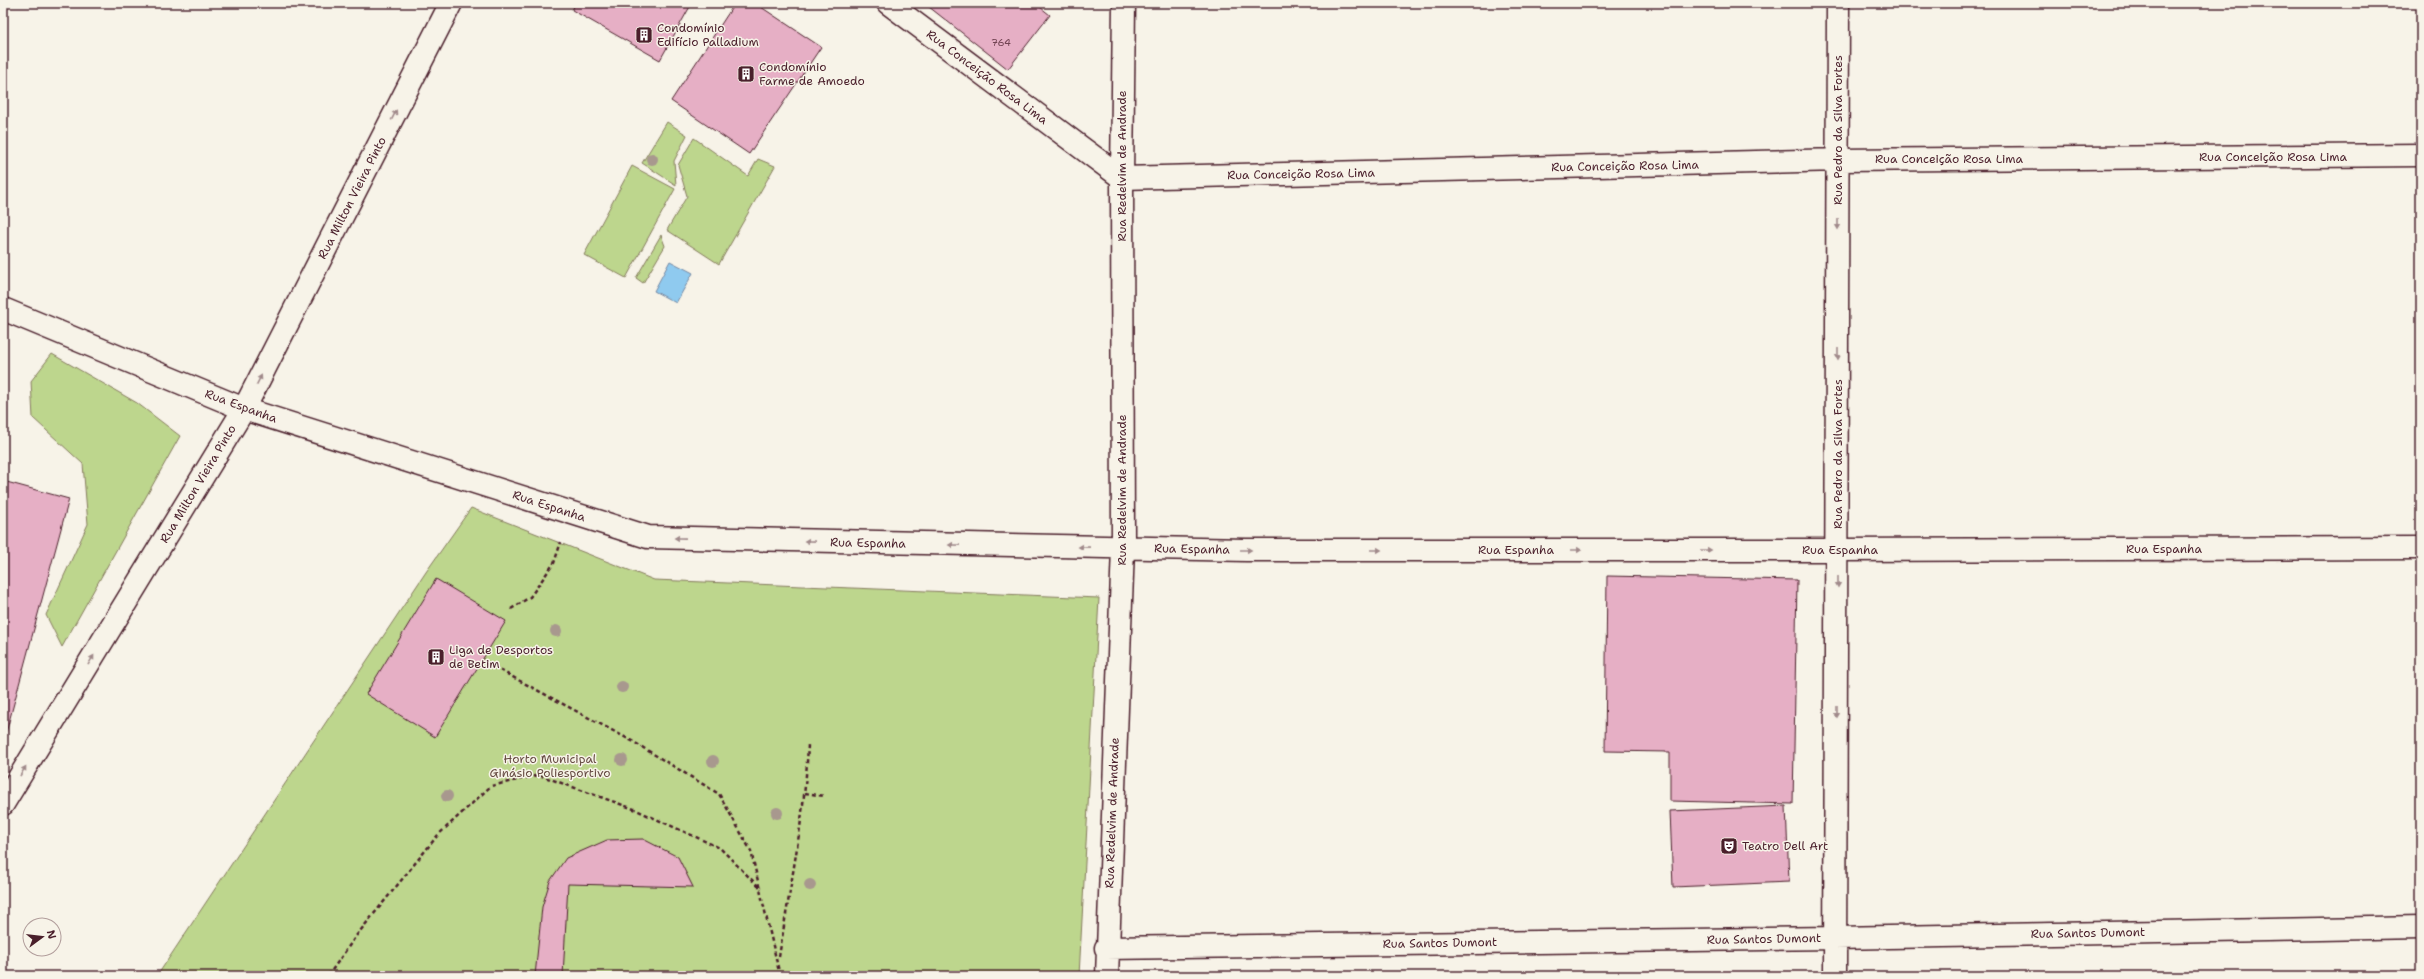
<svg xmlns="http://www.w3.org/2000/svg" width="2424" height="979" font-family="'Shantell Sans',sans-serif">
  <rect width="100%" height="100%" fill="#f7f3e8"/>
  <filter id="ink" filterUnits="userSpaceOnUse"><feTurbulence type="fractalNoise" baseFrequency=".025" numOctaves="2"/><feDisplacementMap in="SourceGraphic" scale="8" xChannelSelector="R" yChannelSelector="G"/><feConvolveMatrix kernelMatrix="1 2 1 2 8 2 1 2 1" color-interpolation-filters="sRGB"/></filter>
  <g filter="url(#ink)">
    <path fill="#bdd68d" stroke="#847a5c" d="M667,122L687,135L674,161L676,185L642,163Z
      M694,138L748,176L758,159L775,166L719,264L667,230L687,196L678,165Z
      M632,166L675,189L626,278L584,255Z
      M661,235L665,246L643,283L636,278Z
      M52,354L137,403L180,436L62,647L46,615L88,524L83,464L33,418L31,381Z
      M471,508L654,580L1099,598L1079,976H157L426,572Z"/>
    <path fill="#8fcaef" stroke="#7386a1" d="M670,261L693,273L676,303L654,291Z"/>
    <path fill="#e6afc5" stroke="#4a1f2b" d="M576,3H692L660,60L572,10Z
      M735,3H755L821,47L749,154L671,101Z
      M924,3H1035L1050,15L1008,69Z
      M3,481L69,499L3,744Z
      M1607,576L1797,580L1793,804L1670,801V752L1605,751Z
      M436,579L506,621L435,737L366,694Z
      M1786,806L1789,882L1673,887L1670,811Z
      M643,839L678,857L693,887L568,884L563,976H535L542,907L550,881L566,858L607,840Z"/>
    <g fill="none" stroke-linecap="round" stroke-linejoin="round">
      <g stroke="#4a1f2b" stroke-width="25">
        <path id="minor" d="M888,3L1122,178L1838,160L2421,155
          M3,309L244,409L648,537L1246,550H1838L2421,548
          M3,804L244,409L451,3
          M1106,948L1835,938L2421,927
          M1107,976L1123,548L1122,178L1124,3
          M1835,976L1838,3"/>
      </g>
      <path stroke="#4a1f2b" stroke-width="2.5" stroke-dasharray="4 3" stroke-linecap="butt" d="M511,609L530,597L554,563L561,542
        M494,667L632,741L719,794L751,851L780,976
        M805,793L824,796
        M779,957C790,886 805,816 808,744
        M328,976L356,936L438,835L491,786L539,775L634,809L720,848L761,889"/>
      <use href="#minor" stroke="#f7f3e8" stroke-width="22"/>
    </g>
    <g fill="#a8988e">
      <circle cx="652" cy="159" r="6"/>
      <circle cx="556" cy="631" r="6"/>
      <circle cx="622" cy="687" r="6"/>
      <circle cx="622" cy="760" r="6"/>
      <circle cx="713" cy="761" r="6"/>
      <circle cx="447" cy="796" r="6"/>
      <circle cx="777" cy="813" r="6"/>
      <circle cx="810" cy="885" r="6"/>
    </g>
    <defs><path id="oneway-solid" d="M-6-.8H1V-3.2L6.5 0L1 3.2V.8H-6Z"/></defs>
    <g fill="#a0898a">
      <use href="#oneway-solid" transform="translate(394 115) rotate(-63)"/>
      <use href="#oneway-solid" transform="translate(1838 224) rotate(90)"/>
      <use href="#oneway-solid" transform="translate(1838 354) rotate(90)"/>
      <use href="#oneway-solid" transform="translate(259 380) rotate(-63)"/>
      <use href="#oneway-solid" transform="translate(680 538) rotate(-179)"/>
      <use href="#oneway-solid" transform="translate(810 541) rotate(-179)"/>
      <use href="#oneway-solid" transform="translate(954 545) rotate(-179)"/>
      <use href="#oneway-solid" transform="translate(1084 547) rotate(-179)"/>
      <use href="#oneway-solid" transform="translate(1246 550)"/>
      <use href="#oneway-solid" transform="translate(1376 550)"/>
      <use href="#oneway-solid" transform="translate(1576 550)"/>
      <use href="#oneway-solid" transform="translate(1706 550)"/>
      <use href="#oneway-solid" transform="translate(1838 582) rotate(90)"/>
      <use href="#oneway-solid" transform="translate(91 660) rotate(-59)"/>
      <use href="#oneway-solid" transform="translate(1837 712) rotate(90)"/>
      <use href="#oneway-solid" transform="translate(23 771) rotate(-59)"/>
    </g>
  </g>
  <defs>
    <g id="building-square" transform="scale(0.9)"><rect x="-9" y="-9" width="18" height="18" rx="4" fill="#4a1f2b" stroke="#f7f3e8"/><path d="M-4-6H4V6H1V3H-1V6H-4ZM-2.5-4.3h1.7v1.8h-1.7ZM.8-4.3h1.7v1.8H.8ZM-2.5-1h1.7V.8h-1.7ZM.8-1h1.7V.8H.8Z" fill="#fff"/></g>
    <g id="theatre-square" transform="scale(0.9)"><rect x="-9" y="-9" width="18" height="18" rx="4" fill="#4a1f2b" stroke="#f7f3e8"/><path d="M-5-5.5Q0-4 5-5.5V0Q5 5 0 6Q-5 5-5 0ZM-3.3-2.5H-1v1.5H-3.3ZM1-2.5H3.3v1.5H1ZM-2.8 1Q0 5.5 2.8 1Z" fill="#fff"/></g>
  </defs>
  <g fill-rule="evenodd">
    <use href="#building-square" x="644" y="35"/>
    <use href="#building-square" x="746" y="74"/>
    <use href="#building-square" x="436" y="657"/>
    <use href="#theatre-square" x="1729" y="846"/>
  </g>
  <g text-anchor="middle" stroke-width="3" stroke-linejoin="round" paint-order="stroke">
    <g font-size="10" fill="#714352">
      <text x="1001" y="46">764</text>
    </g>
    <g font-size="12" fill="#4a1f2b" stroke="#f7f3e8" text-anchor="start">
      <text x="657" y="32">Condomínio<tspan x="657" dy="14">Edifício Palladium</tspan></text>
      <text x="759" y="71">Condomínio<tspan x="759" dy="14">Farme de Amoedo</tspan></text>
      <text x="449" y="654">Liga de Desportos<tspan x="449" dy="14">de Betim</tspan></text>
      <text x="1742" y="850">Teatro Dell Art</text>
    </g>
    <g font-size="12" fill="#4a1f2b" stroke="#f7f3e8">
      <text transform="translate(987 77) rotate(37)" y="4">Rua Conceição Rosa Lima</text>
      <text transform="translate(1838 130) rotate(-90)" y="4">Rua Pedro da Silva Fortes</text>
      <text x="2273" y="161">Rua Conceição Rosa Lima</text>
      <text x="1949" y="163">Rua Conceição Rosa Lima</text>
      <text transform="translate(1122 166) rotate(-90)" y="4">Rua Redelvim de Andrade</text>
      <text transform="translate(1625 166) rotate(-1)" y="4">Rua Conceição Rosa Lima</text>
      <text transform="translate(1301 174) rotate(-1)" y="4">Rua Conceição Rosa Lima</text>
      <text transform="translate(352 198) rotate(-63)" y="4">Rua Milton Vieira Pinto</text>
      <text transform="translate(241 406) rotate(20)" y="4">Rua Espanha</text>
      <text transform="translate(1838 454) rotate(-90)" y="4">Rua Pedro da Silva Fortes</text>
      <text transform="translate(198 484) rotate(-59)" y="4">Rua Milton Vieira Pinto</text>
      <text transform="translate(1122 490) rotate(-90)" y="4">Rua Redelvim de Andrade</text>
      <text transform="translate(549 506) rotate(18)" y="4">Rua Espanha</text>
      <text transform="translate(868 543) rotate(1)" y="4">Rua Espanha</text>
      <text transform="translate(1192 549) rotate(1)" y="4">Rua Espanha</text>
      <text x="2164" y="553">Rua Espanha</text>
      <text x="1516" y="554">Rua Espanha</text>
      <text x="1840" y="554">Rua Espanha</text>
      <text transform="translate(1112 813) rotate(-88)" y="4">Rua Redelvim de Andrade</text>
      <text transform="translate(2088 933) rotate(-1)" y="4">Rua Santos Dumont</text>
      <text transform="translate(1764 939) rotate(-1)" y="4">Rua Santos Dumont</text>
      <text transform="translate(1440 943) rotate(-1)" y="4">Rua Santos Dumont</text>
    </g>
    <g font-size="12" fill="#674d44" stroke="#f7f3e8">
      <text x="550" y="763">Horto Municipal<tspan x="550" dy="14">Ginásio Poliesportivo</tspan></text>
    </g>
  </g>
  <rect width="2424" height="979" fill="none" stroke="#f7f3e8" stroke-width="16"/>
  <rect x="8" y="8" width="2408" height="963" fill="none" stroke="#4a1f2b" stroke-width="1.5" filter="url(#ink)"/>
  <g transform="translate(42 937) rotate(75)"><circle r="19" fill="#f7f3e8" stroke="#b29e9c"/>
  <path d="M0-3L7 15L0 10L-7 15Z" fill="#4a1f2b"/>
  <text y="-6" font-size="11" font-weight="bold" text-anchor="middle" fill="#4a1f2b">N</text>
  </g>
</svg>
